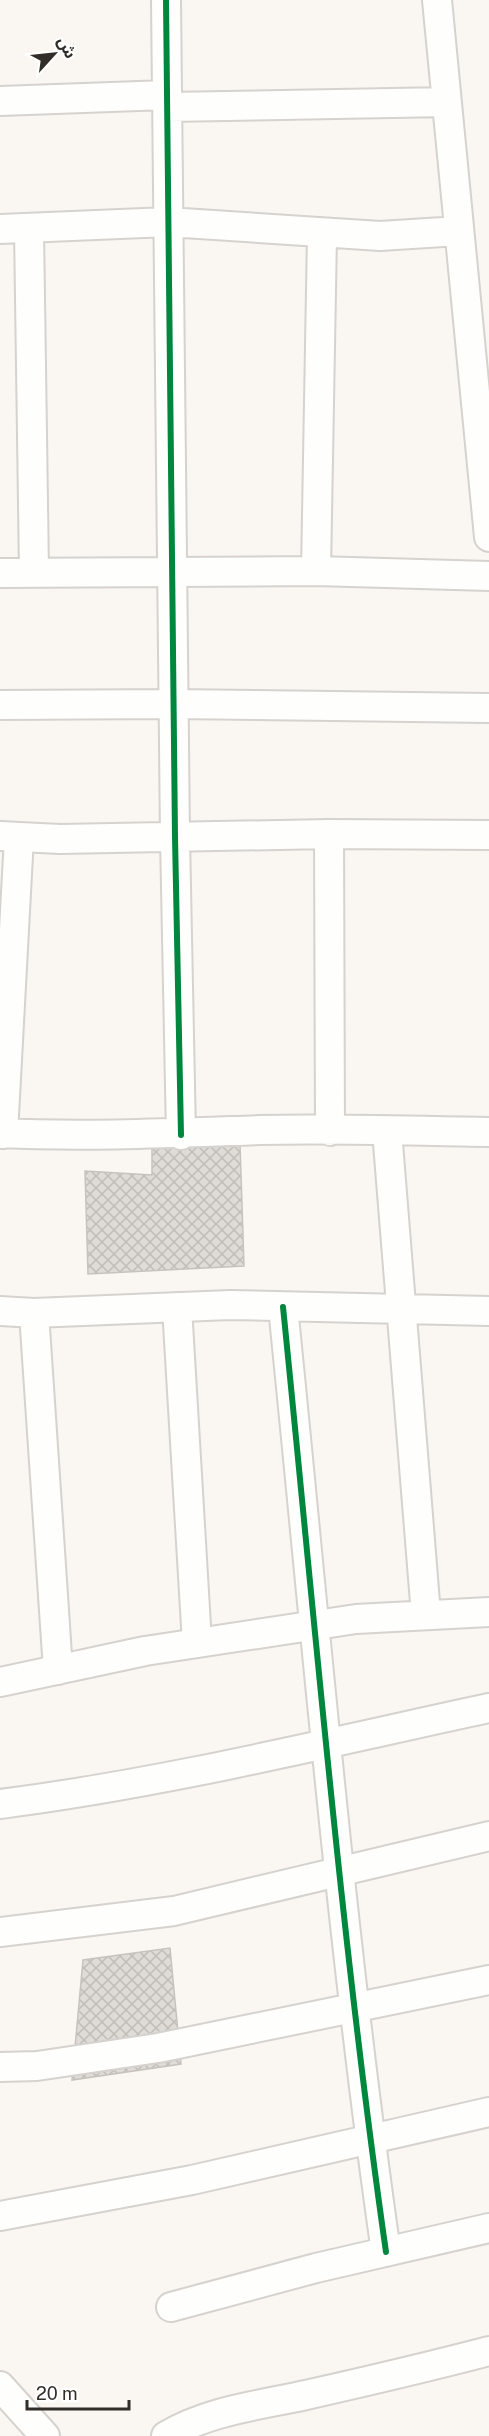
<svg xmlns="http://www.w3.org/2000/svg" width="489" height="2436" font-family="'Public Sans','Noto Sans Arabic',sans-serif">
  <defs>
    <pattern id="building-cross-hatch" width="8" height="8" patternUnits="userSpaceOnUse" patternTransform="scale(1.5)"><rect width="8" height="8" fill="#dfdcd8"/><path d="M0 0l8 8M0 8l8-8" fill="none" stroke="#c0bdb9"/></pattern>
  </defs>
  <rect width="100%" height="100%" fill="#faf6f2"/>
  <path fill="url(#building-cross-hatch)" stroke="#c6c3bf" stroke-width="1.5" d="M152,1142L240,1144L244,1266L88,1274L85,1171L152,1175Z
    M170,1948L181,2064L72,2080L83,1960Z"/>
  <g fill="none" stroke-linecap="round" stroke-linejoin="round">
    <g stroke="#d6d2ce" stroke-width="32">
      <path id="minor" d="M166,0L175,837L181,1135
        M437,0L489,537
        M0,101L167,95
        M167,107L447,102
        M0,229L168,222L380,236L459,231
        M29,229L34,572
        M316,571L322,234
        M0,573L316,571L489,576
        M0,705L174,704L489,708
        M329,834L330,1131
        M0,836L60,839L329,834L489,835
        M387,1131L426,1615
        M0,1133C87,1137 173,1133 260,1130C336,1128 413,1131 489,1132
        M3,1134L19,837
        M177,1307L197,1643
        M283,1307C315,1622 341,1938 386,2252
        M0,1311L34,1313L230,1305L489,1311
        M34,1313L58,1670
        M0,1682L145,1651L356,1619L489,1612
        M0,1804C165,1783 327,1743 489,1708
        M0,1932L174,1911L489,1836
        M0,2067L37,2066L158,2048L489,1980
        M0,2216L192,2180L489,2112
        M171,2307L316,2268L489,2228
        M0,2386L45,2436
        M166,2436C207,2411 260,2405 306,2395C368,2381 428,2367 489,2351"/>
    </g>
    <use href="#minor" stroke="#fefefd" stroke-width="28"/>
    <g stroke="#fff" stroke-width="10">
      <path id="cycleway" d="M166,0L175,837L181,1135
        M283,1307C315,1622 341,1938 386,2252"/>
    </g>
    <use href="#cycleway" stroke="#00873e" stroke-width="6"/>
  </g>
  <g transform="translate(54 54) rotate(63)" stroke="#ffffff" stroke-width="4.5" paint-order="stroke">
  <path d="M0-4.5L10 22L0 15L-10 22Z" fill="#312d29"/>
  <text y="-9" font-size="16" font-weight="bold" text-anchor="middle" fill="#312d29">ش</text>
  </g>
  <path d="M27 2400v9h102v-9" fill="none" stroke="#312d29" stroke-width="3"/>
  <text x="36" y="2400" font-size="18" fill="#312d29" stroke="#ffffff" stroke-width="4.5" paint-order="stroke">20 m</text>
</svg>
